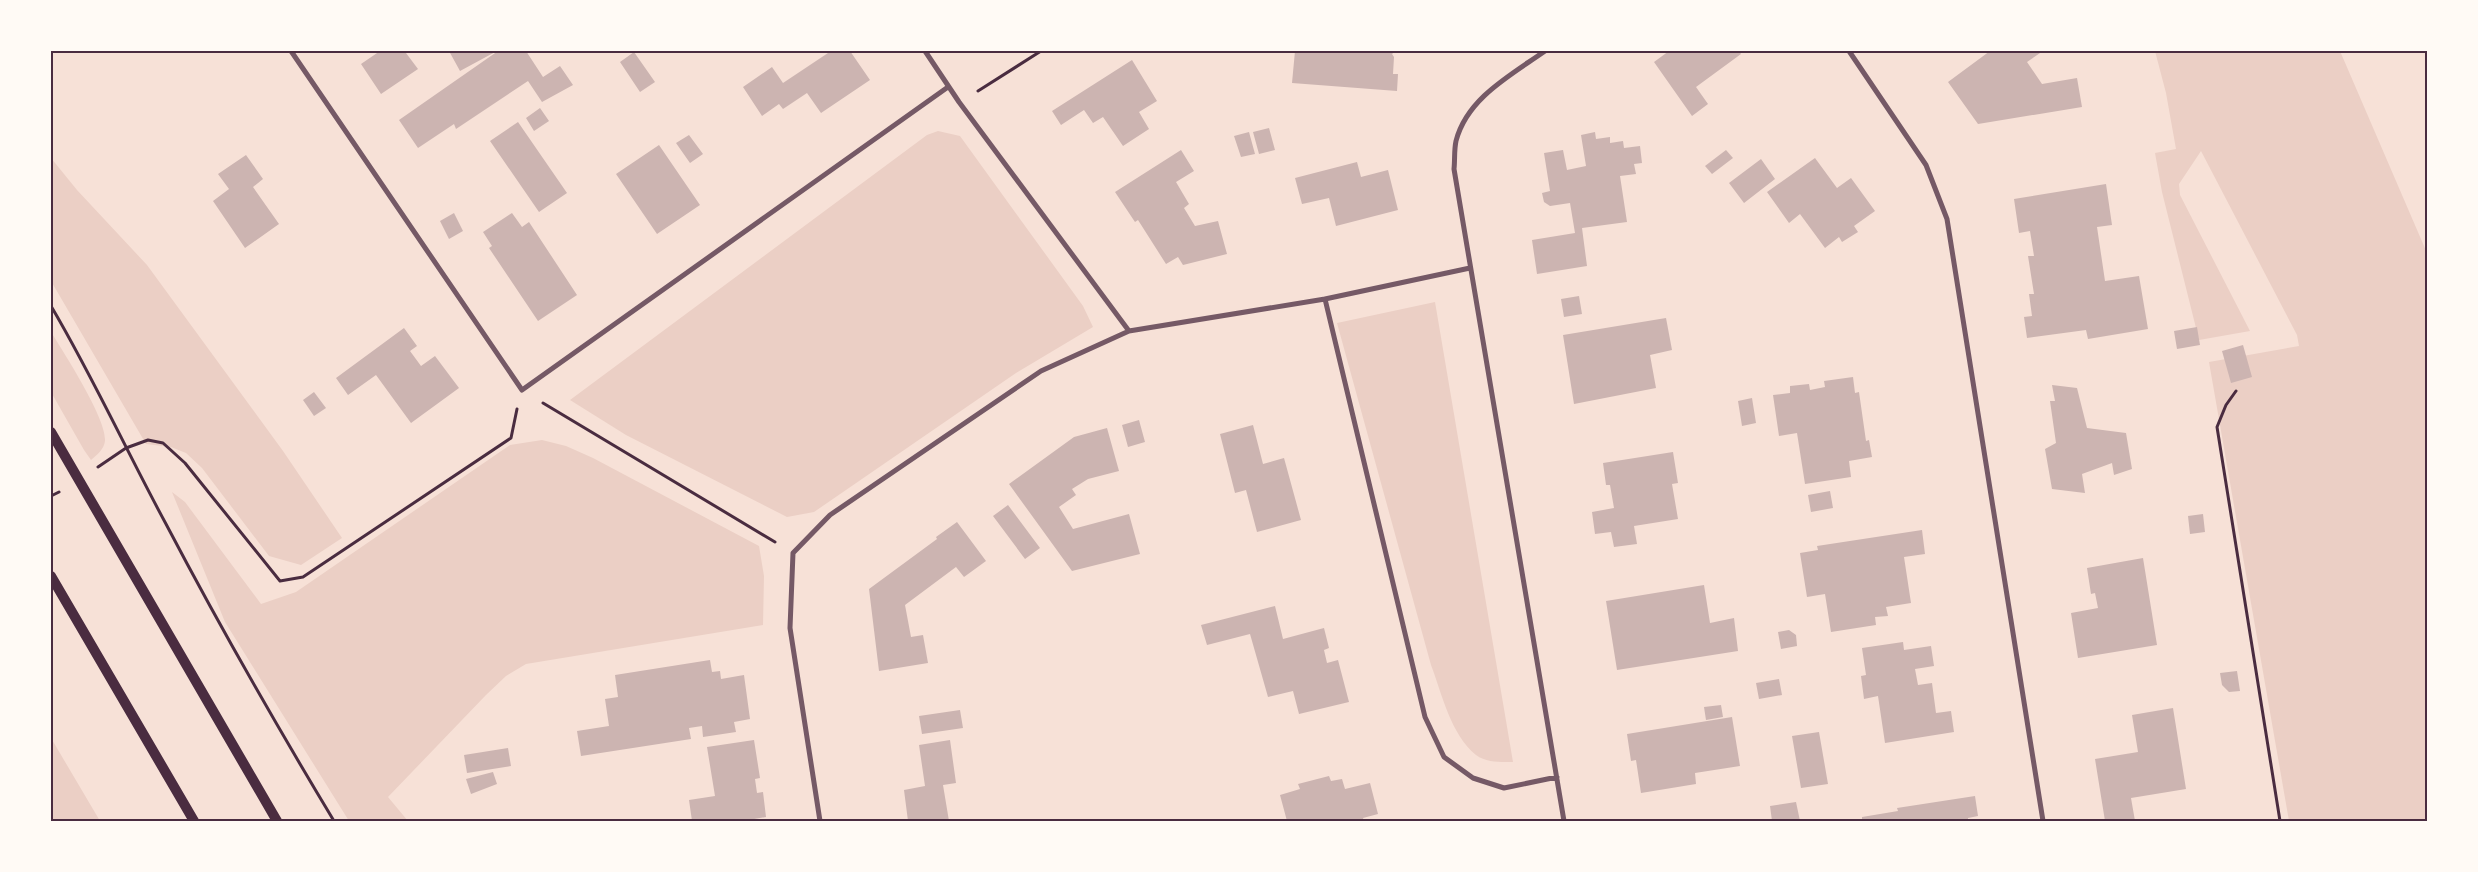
<svg xmlns="http://www.w3.org/2000/svg" width="2478" height="872" font-family="'Varela Round',sans-serif">
  <rect width="100%" height="100%" fill="#f7e1d7"/>
  <path fill="#ebcfc5" d="M2155,51H2340L2427,253V821H2289L2209,362L2299,346L2297,335L2201,151L2179,184L2180,195L2250,331L2199,340L2162,192L2155,153L2176,149L2166,93Z
    M938,131L960,136L1083,306L1093,327L1016,373L814,512L787,517L626,435L570,400L927,135Z
    M51,158L77,190L147,265L283,451L342,538L301,565L269,556L202,468L186,453L171,447L146,444L51,281Z
    M1435,302L1513,762C1501,762 1487,763 1476,755C1451,735 1442,694 1431,665L1337,323Z
    M51,332C64,353 107,419 105,441C104,449 97,455 91,460L84,450L51,392Z
    M542,440L566,446L593,458L759,546L764,576L763,625L526,664L506,676L486,695L388,797L408,821H349L225,622L172,492L185,502L261,604L296,592L510,445Z
    M51,738L100,821H51Z"/>
  <path fill="#ccb4b1" d="M380,51H409L406,53L418,69L381,94L361,64Z
    M449,51H497L460,71Z
    M498,51H526L543,77L560,66L573,85L542,102L528,81L456,129L454,124L418,148L399,120Z
    M831,51H850L870,80L821,113L807,93L783,109L779,104L762,116L743,87L772,67L783,83Z
    M1295,51H1395L1392,54L1394,57L1393,74H1398L1397,91L1292,83Z
    M1669,51H1739L1741,54L1696,87L1708,104L1692,116L1654,62Z
    M1990,51H2043L2027,62L2042,84L2077,78L2082,107L1978,124L1948,82Z
    M634,52L655,82L640,92L620,62Z
    M1132,60L1157,101L1139,112L1149,129L1123,146L1103,117L1093,123L1084,110L1061,125L1052,111Z
    M540,108L549,121L534,131L526,118Z
    M518,122L567,193L539,212L490,141Z
    M1269,128L1275,150L1259,154L1253,132Z
    M1249,132L1255,154L1241,157L1234,136Z
    M1595,132L1596,139L1610,137V143L1623,141L1624,148L1640,146L1642,163L1634,164L1636,174L1620,176L1627,222L1582,228L1587,266L1537,274L1532,240L1575,233L1570,203L1550,206L1544,202L1542,193L1550,191L1544,153L1563,150L1567,170L1586,166L1581,135Z
    M689,135L703,154L690,163L676,143Z
    M659,145L700,205L657,234L616,174Z
    M1181,150L1194,171L1176,182L1189,204L1184,208L1195,226L1218,221L1227,254L1183,265L1178,257L1166,264L1138,220L1135,222L1115,192Z
    M1726,150L1733,158L1712,174L1705,166Z
    M246,155L263,179L253,187L279,224L245,248L213,201L229,189L218,174Z
    M1815,158L1837,188L1851,178L1875,211L1854,226L1858,232L1842,242L1839,237L1825,248L1800,214L1789,223L1767,192Z
    M1761,159L1775,179L1744,203L1729,183Z
    M1357,162L1361,177L1388,170L1398,210L1336,226L1329,198L1302,204L1295,178Z
    M2106,184L2112,225L2097,227L2105,281L2139,276L2148,329L2088,339L2086,330L2027,338L2024,317L2032,316L2029,294H2034L2028,256H2034L2030,231L2019,233L2014,199Z
    M454,213L463,231L449,239L440,221Z
    M512,213L522,227L529,222L577,295L538,321L489,248L492,246L483,232Z
    M1579,296L1582,314L1564,317L1561,299Z
    M1666,318L1672,350L1650,355L1656,388L1574,404L1563,335Z
    M2197,327L2200,345L2177,349L2174,331Z
    M404,328L417,346L410,351L421,366L435,356L459,388L411,423L376,375L348,395L336,378Z
    M2243,345L2252,377L2231,383L2222,351Z
    M1853,377L1855,393L1859,392L1866,441L1869,440L1872,457L1849,461L1851,477L1805,484L1797,433L1779,436L1773,395L1790,393V386L1809,384L1810,390L1825,387L1824,381Z
    M2052,385L2077,388L2087,428L2126,433L2132,469L2114,475L2112,463L2082,474L2085,493L2052,489L2045,449L2056,443L2050,401H2055Z
    M314,392L326,408L314,416L303,400Z
    M1752,398L1756,423L1742,426L1738,401Z
    M1139,420L1145,442L1128,447L1122,425Z
    M1253,425L1263,464L1284,458L1301,520L1257,532L1246,490L1235,493L1220,434Z
    M1107,428L1119,471L1088,479L1072,489L1076,495L1059,507L1073,529L1129,514L1140,554L1072,571L1009,484L1074,437Z
    M1673,452L1678,483L1672,484L1678,519L1634,526L1637,544L1614,547L1611,532L1595,534L1592,512L1614,508L1610,485H1606L1603,463Z
    M1830,491L1833,508L1811,512L1808,495Z
    M1008,505L1040,548L1025,559L993,516Z
    M2203,514L2205,532L2190,534L2188,516Z
    M957,522L986,561L964,577L956,567L905,605L911,637L923,635L928,663L879,671L869,589L937,539L936,537Z
    M1922,530L1925,554L1904,557L1911,603L1886,607L1888,616L1875,617L1876,625L1831,632L1825,594L1807,597L1800,553L1818,550L1817,546Z
    M2143,558L2157,645L2078,658L2071,613L2098,608L2095,593L2091,594L2087,568Z
    M1704,585L1710,623L1734,618L1738,651L1617,670L1606,601Z
    M1275,606L1283,639L1324,628L1329,648L1324,650L1327,663L1338,660L1349,702L1299,714L1293,691L1268,697L1250,634L1207,645L1201,625Z
    M1789,630L1796,635L1797,646L1781,649L1778,632Z
    M1903,642L1904,650L1931,646L1934,666L1915,669L1918,685L1932,683L1936,713L1951,711L1954,732L1885,743L1878,696L1864,699L1861,676L1866,675L1862,648Z
    M710,660L712,672L720,671L721,679L744,675L750,719L734,722L736,732L703,737L702,726L689,728L691,739L581,756L577,731L609,726L605,699L618,697L615,675Z
    M2237,671L2240,691L2229,692L2222,685L2220,673Z
    M1779,679L1782,695L1759,699L1756,683Z
    M1721,705L1723,717L1706,720L1704,707Z
    M2173,708L2186,789L2131,798L2135,821H2105L2095,759L2138,752L2132,715Z
    M960,710L963,728L922,734L919,716Z
    M1732,717L1740,766L1695,773L1696,784L1641,793L1636,760L1631,761L1627,734Z
    M1819,732L1828,784L1801,788L1792,736Z
    M754,740L760,778L755,779L757,793L763,792L766,817L743,821H692L689,800L715,796L707,747Z
    M950,740L956,783L943,785L949,821H908L904,790L925,786L919,745Z
    M508,748L511,766L467,773L464,755Z
    M493,772L497,784L471,794L466,779Z
    M1329,776L1331,781L1342,779L1345,789L1370,783L1378,814L1363,818L1364,821H1287L1280,795L1300,789L1298,784Z
    M1975,796L1978,816L1968,818V821H1862V817L1898,811L1897,808Z
    M1796,802L1800,821H1772L1770,806Z"/>
  <g fill="none" stroke-linecap="round" stroke-linejoin="round">
    <path stroke="#4a2c40" stroke-width="3" d="M978,91L1041,51
      M51,306C93,377 127,452 166,524C219,625 275,723 334,821
      M2236,391L2226,405L2217,427L2280,821
      M543,403L775,542
      M98,467L126,448L148,440L163,443L185,463L280,581L303,577L511,438L517,409
      M51,496L59,492"/>
    <path stroke="#755966" stroke-width="5" d="M291,51L522,390L948,87
      M925,51L959,102L1129,331
      M1545,51C1511,75 1467,98 1456,141C1454,150 1455,160 1454,169L1564,821
      M1849,51L1926,165L1947,219L2043,821
      M1325,299L1425,717L1444,757L1473,778L1504,788L1557,777
      M820,821L790,628L793,553L830,515L1041,371L1129,331L1325,299L1470,268"/>
    <path stroke="#4a2c40" stroke-width="10" d="M51,432L277,821
      M51,576L194,821"/>
  </g>
  <rect width="2478" height="872" fill="none" stroke="#fffaf5" stroke-width="105"/>
  <rect x="52" y="52" width="2374" height="768" fill="none" stroke="#4a2c40" stroke-width="2"/>
</svg>
